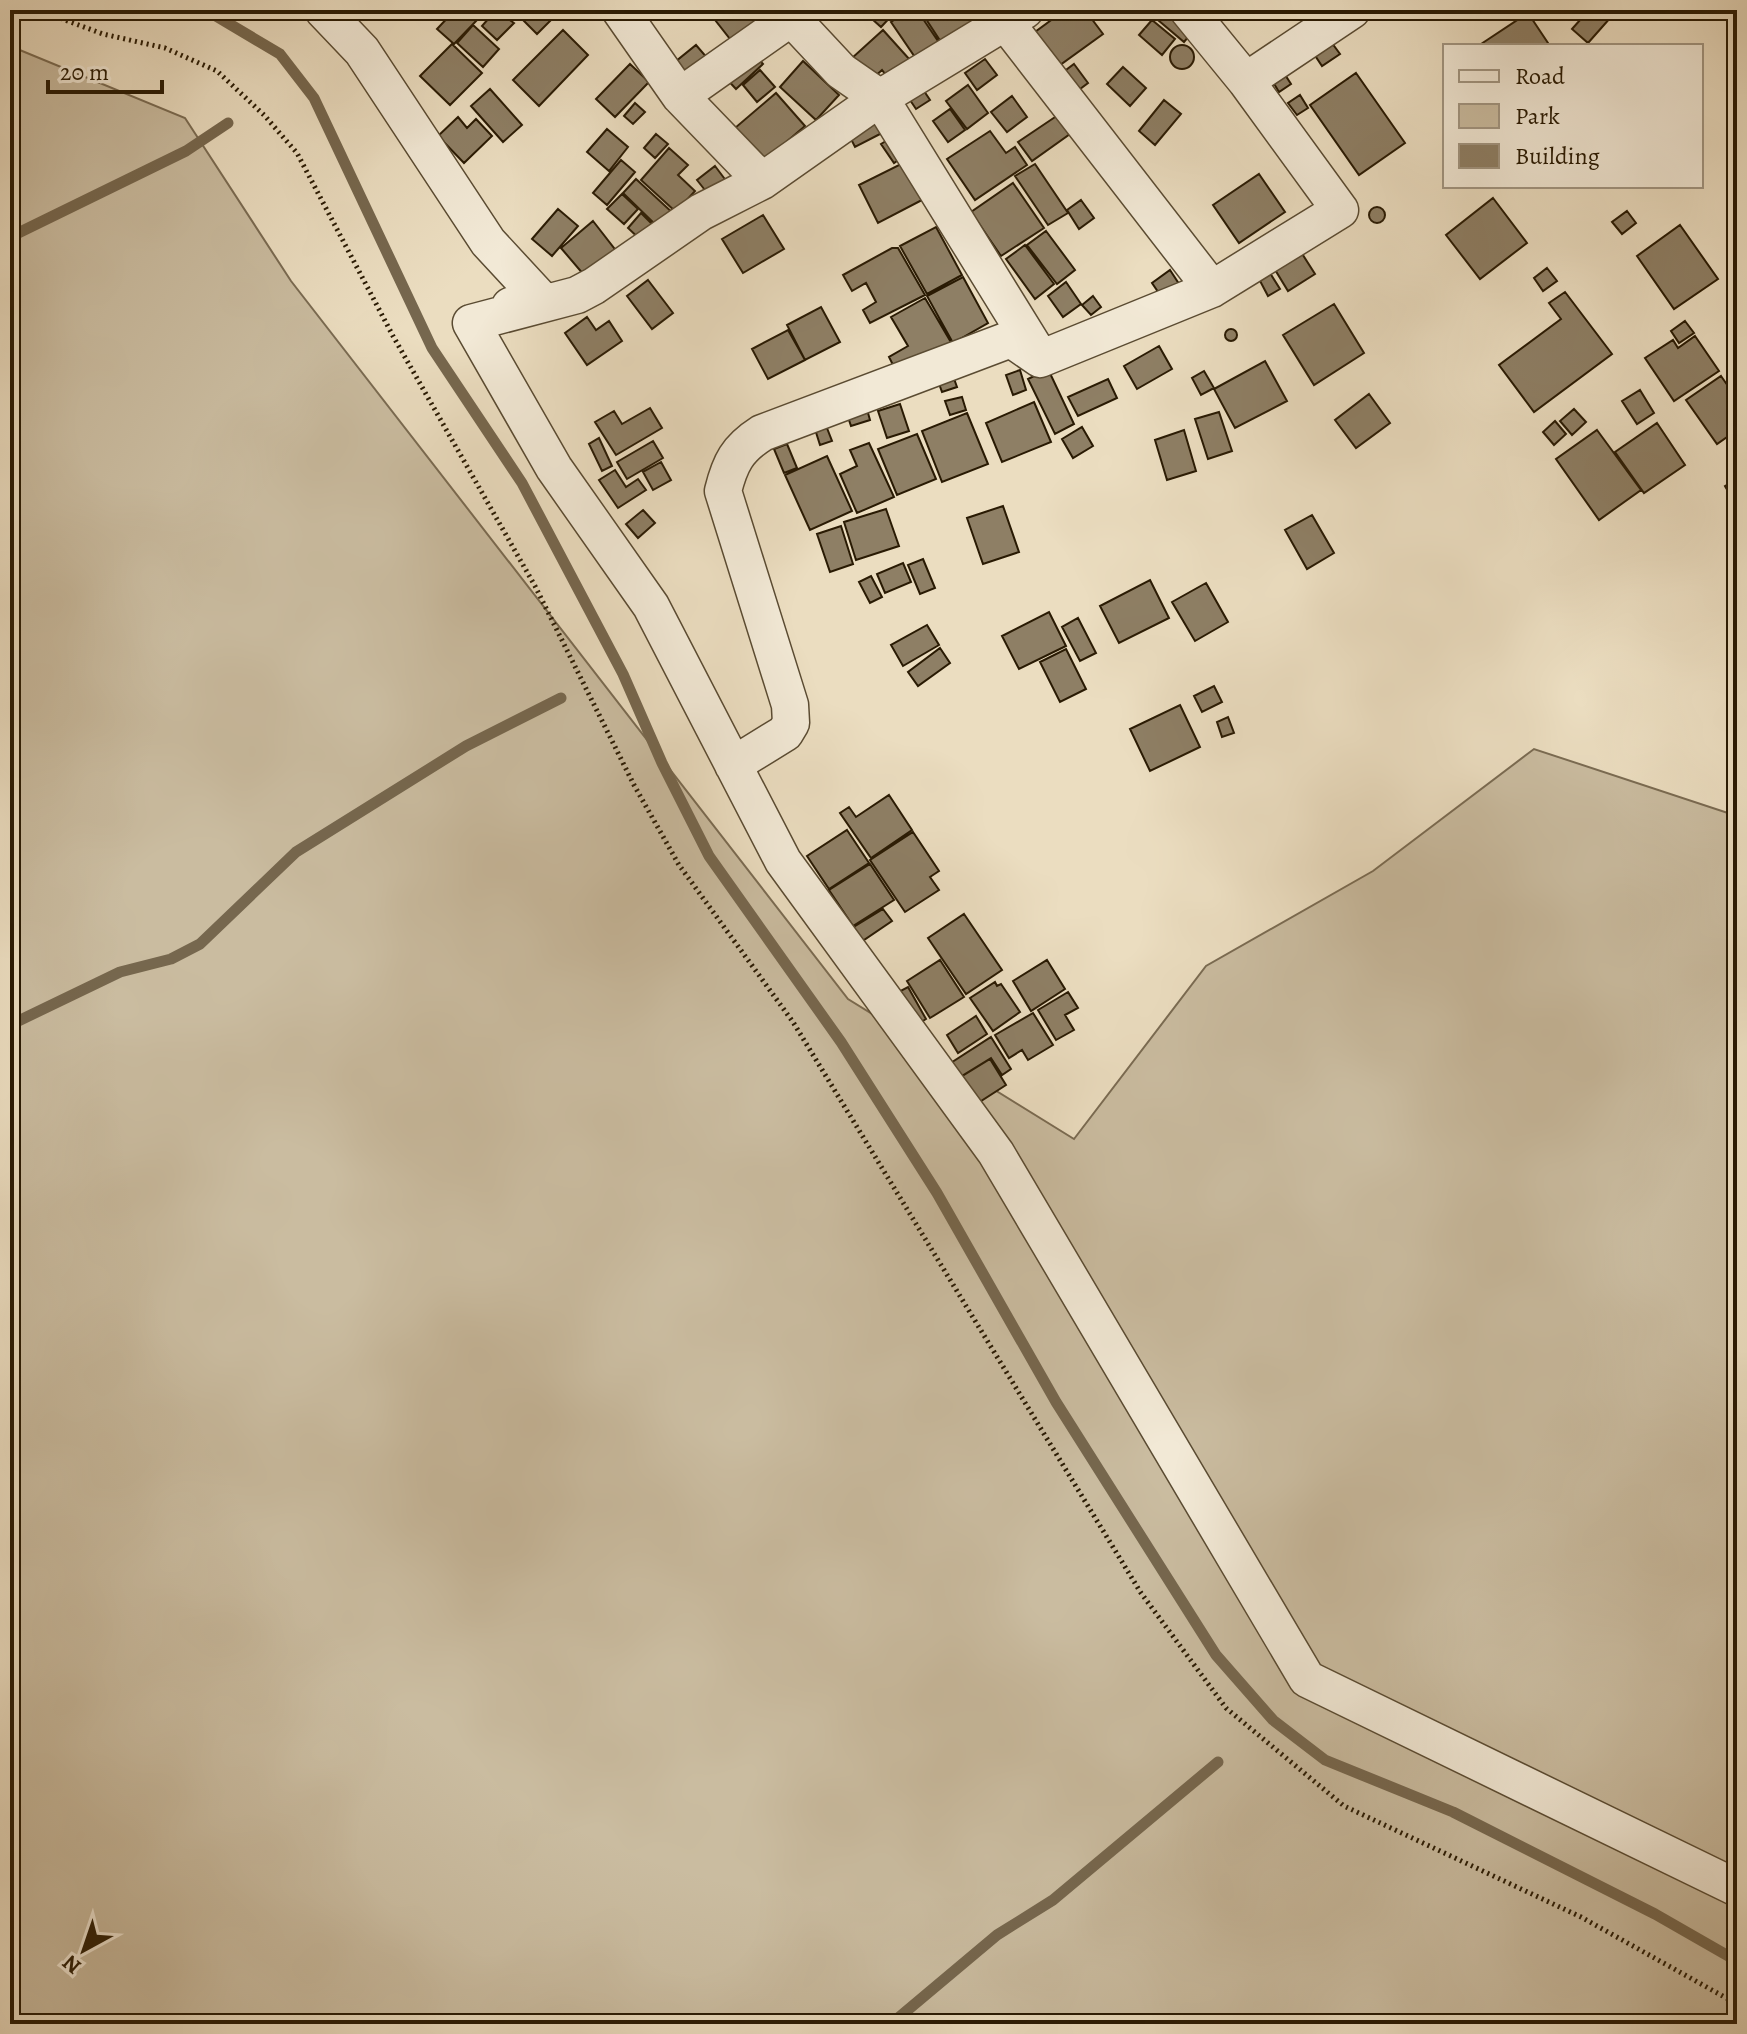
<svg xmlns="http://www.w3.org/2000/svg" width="1747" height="2034" font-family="Alegreya,serif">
  <rect width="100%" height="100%" fill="#ebddc0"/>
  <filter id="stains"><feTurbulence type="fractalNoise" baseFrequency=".0025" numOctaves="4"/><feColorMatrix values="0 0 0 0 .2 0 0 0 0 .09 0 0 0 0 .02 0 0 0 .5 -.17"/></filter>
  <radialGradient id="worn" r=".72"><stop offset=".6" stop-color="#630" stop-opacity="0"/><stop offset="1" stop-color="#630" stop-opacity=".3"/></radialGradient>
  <path fill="#cabca0" stroke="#7a6b52" stroke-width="2" d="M10,46L185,118L291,281L848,999L1074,1139L1206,966L1373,871L1534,749L1737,816V2024H10Z"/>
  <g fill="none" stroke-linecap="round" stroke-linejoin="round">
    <path stroke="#76674e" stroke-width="11" d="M199,10L211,13L280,54L314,98L432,348L522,483L623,674L662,763L709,856L841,1042L937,1193L1056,1402L1216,1655L1273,1720L1325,1760L1453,1812L1655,1914L1737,1961
      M10,237L186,151L228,123
      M10,1025L120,972L171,959L200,944L296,852L466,746L561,698
      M891,2024L997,1935L1053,1900L1218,1762"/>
  </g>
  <path fill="#8e7f65" stroke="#291a03" stroke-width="2" d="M455,10H466L477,20L454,44L437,29Z
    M496,10L514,23L497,40L482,26Z
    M513,10H561L537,34Z
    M750,10L760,23L734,44L708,11Z
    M862,10H897L881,27Z
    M909,10H917L942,47L919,63L891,22Z
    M920,10H976L982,19L943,45Z
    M1065,10H1085L1103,34L1060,65L1035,32Z
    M1157,10H1169L1194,30L1184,42L1152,15Z
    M1589,10H1604L1611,17L1588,43L1572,29Z
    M1528,13L1550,46H1482L1481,44Z
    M1152,20L1175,39L1162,55L1139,35Z
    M473,25L499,49L483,67L457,43Z
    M563,30L588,55L539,106L513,80Z
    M883,30L910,60L889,79L882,70L871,80L852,58Z
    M1329,39L1340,54L1322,66L1312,51Z
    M452,44L482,73L450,105L420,76Z
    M696,45L709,60L688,77L675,62Z
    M1170 57a12 12 0 1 1 24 0a12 12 0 1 1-24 0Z
    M750,49L763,64L736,89L722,74Z
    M985,59L997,75L977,90L965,73Z
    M803,61L839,95L816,120L780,87Z
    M630,64L649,82L615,117L596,99Z
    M1074,64L1088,83L1072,95L1058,76Z
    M1123,67L1146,88L1130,106L1107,84Z
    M760,70L775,87L757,102L743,85Z
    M1282,70L1291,84L1279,92L1270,77Z
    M1356,73L1405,143L1359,175L1310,105Z
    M920,85L930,100L916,109L906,94Z
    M968,85L988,113L967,129L946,101Z
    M490,89L522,125L503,142L471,106Z
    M776,93L805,126L764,161L735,128Z
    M1300,95L1308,108L1297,115L1288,103Z
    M1012,96L1027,117L1007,132L991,112Z
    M1164,100L1181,114L1155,145L1139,131Z
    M635,103L645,112L633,124L624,116Z
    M950,109L965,130L948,142L933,121Z
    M1064,111L1077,129L1032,161L1018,142Z
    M871,112L882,133L855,147L844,125Z
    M458,117L467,128L476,119L492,136L464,163L438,136Z
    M607,129L628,147L609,171L587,152Z
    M990,131L1006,153L1015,147L1027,165L975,200L947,159Z
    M656,134L668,144L655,158L644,148Z
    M896,135L908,153L894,163L881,144Z
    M669,148L688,165L678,175L695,191L676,212L641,180Z
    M621,160L635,172L607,205L593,193Z
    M903,163L922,200L878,223L859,185Z
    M1035,164L1068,213L1048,225L1015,176Z
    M715,166L730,186L712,199L697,180Z
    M1259,174L1285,212L1239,243L1213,205Z
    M636,179L675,215L661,230L623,193Z
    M1013,183L1044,228L1001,256L971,212Z
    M622,194L638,209L624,224L607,209Z
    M1493,198L1527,243L1480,279L1446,235Z
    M1081,200L1094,218L1079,229L1067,210Z
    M1369 215a8 8 0 1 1 16 0a8 8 0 1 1-16 0Z
    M558,209L578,226L552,256L532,239Z
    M1627,211L1636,223L1622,234L1612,222Z
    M641,213L658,230L645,244L628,228Z
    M763,215L784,249L743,273L722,239Z
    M593,221L621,257L590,282L561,248Z
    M1680,225L1718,279L1674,309L1637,256Z
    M936,227L962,275L927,294L900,246Z
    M1046,231L1075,270L1057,284L1027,245Z
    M1025,245L1054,284L1035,299L1006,259Z
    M892,248H898L925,295L870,323L863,310L876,302L866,283L852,291L843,275Z
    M1301,252L1315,274L1288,291L1274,268Z
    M1547,268L1557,281L1543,291L1534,278Z
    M1170,270L1183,290L1165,302L1152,283Z
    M1270,273L1280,289L1268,296L1259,279Z
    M963,277L988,323L953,343L927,296Z
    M648,280L673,313L652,329L627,296Z
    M1066,282L1081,304L1063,317L1048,296Z
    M1565,292L1612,354L1534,412L1499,365L1561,319L1549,303Z
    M1093,296L1101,307L1091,315L1082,305Z
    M925,298L952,344L898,375L889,357L908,346L891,317Z
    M1334,304L1364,353L1314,385L1283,335Z
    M821,307L840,342L805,360L787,325Z
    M587,317L596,330L609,321L622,341L587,365L565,333Z
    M1685,321L1694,333L1679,343L1671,331Z
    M1225 335a6 6 0 1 1 12 0a6 6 0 1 1-12 0Z
    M788,330L805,360L768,379L752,349Z
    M1695,336L1719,371L1674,401L1645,358L1673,340L1678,348Z
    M1159,346L1172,369L1137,389L1124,366Z
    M1265,361L1287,401L1235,428L1214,389Z
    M1048,369L1074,424L1055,434L1028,379Z
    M1020,370L1026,390L1013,395L1006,375Z
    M1204,371L1214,388L1201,395L1192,378Z
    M952,373L957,387L942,392L937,378Z
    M1721,376L1737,399V430L1717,444L1686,400Z
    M1108,379L1117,398L1078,416L1068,397Z
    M1640,390L1654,413L1637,424L1622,401Z
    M1369,394L1390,423L1356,448L1335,420Z
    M962,397L966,410L950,415L945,401Z
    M865,402L870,420L851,426L845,408Z
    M1034,402L1051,442L1002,462L986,423Z
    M900,404L909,431L887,438L878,411Z
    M650,408L662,428L616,455L595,422L614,411L622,424Z
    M1574,409L1586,422L1572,435L1560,421Z
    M1219,412L1232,451L1208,459L1195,419Z
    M967,413L988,464L942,482L922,431Z
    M1555,421L1566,434L1554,445L1543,432Z
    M825,423L832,441L820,445L814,426Z
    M1657,423L1685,465L1644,493L1615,452Z
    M1082,427L1093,446L1073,458L1062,439Z
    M1184,430L1196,471L1167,480L1155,440Z
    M1597,430L1641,490L1599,520L1556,459Z
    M917,434L936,479L897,495L878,449Z
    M599,438L612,466L602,471L589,444Z
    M653,441L663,458L627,479L617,462Z
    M869,443L894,497L857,513L840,474L857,466L850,450Z
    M787,444L797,468L784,473L774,449Z
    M827,456L852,511L810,530L785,475Z
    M661,462L671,480L653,490L643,472Z
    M615,470L626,487L638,479L646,490L618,508L599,480Z
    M1737,479V504L1736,505L1725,486Z
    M1003,506L1019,552L983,564L967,518Z
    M886,509L899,546L856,560L844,522Z
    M643,510L655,523L638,538L626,524Z
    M1312,515L1334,553L1307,569L1285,530Z
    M841,526L853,564L830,572L817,534Z
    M923,559L935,588L920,594L908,565Z
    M903,563L911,582L885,593L877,574Z
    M871,576L882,597L870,603L859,582Z
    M1150,580L1169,618L1119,643L1100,606Z
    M1206,583L1228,622L1195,641L1172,602Z
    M1049,612L1066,646L1019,669L1002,636Z
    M1078,618L1096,653L1080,661L1062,627Z
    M927,625L939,645L903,666L891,645Z
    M940,648L950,663L918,686L908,672Z
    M1066,649L1086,689L1060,702L1040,662Z
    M1214,686L1222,702L1202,712L1194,696Z
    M1180,705L1200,747L1150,771L1130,729Z
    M1228,717L1234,733L1222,737L1217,722Z
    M889,795L912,830L871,858L840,813L849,807L856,817Z
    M847,830L869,863L829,889L807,856Z
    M913,832L939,871L930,877L939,890L905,912L870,860Z
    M870,864L894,900L853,926L829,890Z
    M883,909L892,921L861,942L852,928Z
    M964,914L1002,970L966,994L928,938Z
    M940,960L964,997L930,1018L907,981Z
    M1047,960L1065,989L1031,1011L1013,981Z
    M995,982L997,986L1001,984L1020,1012L993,1031L970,998Z
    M908,987L926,1019L910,1029L891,996Z
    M1068,992L1078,1008L1065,1015L1074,1030L1056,1040L1038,1010Z
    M1033,1013L1053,1045L1028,1060L1022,1050L1009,1058L995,1035Z
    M976,1016L987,1034L958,1053L947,1035Z
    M991,1037L1011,1069L1002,1075L991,1058L952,1082L943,1068Z
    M990,1059L1006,1085L967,1110L951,1083Z"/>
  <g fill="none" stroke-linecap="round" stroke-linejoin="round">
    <g stroke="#5a4b32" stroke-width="39">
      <path id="minor" d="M323,10L362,51L488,242L537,295L510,306
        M620,10L680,96L762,181
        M784,10L841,71L880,98L1040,357
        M996,10L1212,289
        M1188,10L1246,81
        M680,96L802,10
        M471,323L554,468L651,606L783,861L996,1153L1307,1679L1737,1888
        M471,323L577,295L594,286L701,212L762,181L880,98L1025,10
        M733,765L785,733L791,723L790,705L723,491C730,463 737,449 762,433L1011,339L1040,359L1212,289L1340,210L1246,81L1352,10"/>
    </g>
    <path stroke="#291a03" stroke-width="5" stroke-dasharray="2 4" stroke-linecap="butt" d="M38,10L103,34L165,48L217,71L264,115L297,153L393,336L535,586L634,785L679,865L793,1022L1141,1593L1226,1708L1344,1806L1581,1917L1737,2004"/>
    <use href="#minor" stroke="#f2e9d6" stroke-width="36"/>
  </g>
  <rect width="1747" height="2034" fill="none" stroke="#ebddc0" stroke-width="40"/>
  <rect x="12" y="12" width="1723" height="2010" fill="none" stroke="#291a03" stroke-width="4"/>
  <rect x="20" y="20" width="1707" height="1994" fill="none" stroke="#291a03" stroke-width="2"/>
  <rect x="1443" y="44" width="260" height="144" fill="#f2e9d6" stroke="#a29682" stroke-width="2"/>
  <rect x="1459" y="70" width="40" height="12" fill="#f2e9d6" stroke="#a29682" stroke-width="2"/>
  <text x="1515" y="84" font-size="24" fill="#291a03">Road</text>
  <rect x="1459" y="104" width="40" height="24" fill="#cabca0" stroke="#a29682" stroke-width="2"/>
  <text x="1515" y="124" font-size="24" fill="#291a03">Park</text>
  <rect x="1459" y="144" width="40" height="24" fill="#8e7f65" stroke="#a29682" stroke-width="2"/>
  <text x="1515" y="164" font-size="24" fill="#291a03">Building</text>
  <g transform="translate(84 1950) rotate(220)" stroke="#f2e9d6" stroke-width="6" paint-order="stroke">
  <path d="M0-6L14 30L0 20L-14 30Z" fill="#291a03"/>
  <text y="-12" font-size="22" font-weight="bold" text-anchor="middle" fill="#291a03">N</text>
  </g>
  <path d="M48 80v12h114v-12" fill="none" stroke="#291a03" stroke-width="4"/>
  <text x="60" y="80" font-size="24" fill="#291a03" stroke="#f2e9d6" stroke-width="6" paint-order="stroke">20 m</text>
  <rect width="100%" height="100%" filter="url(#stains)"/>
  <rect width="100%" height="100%" fill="url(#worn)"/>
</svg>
